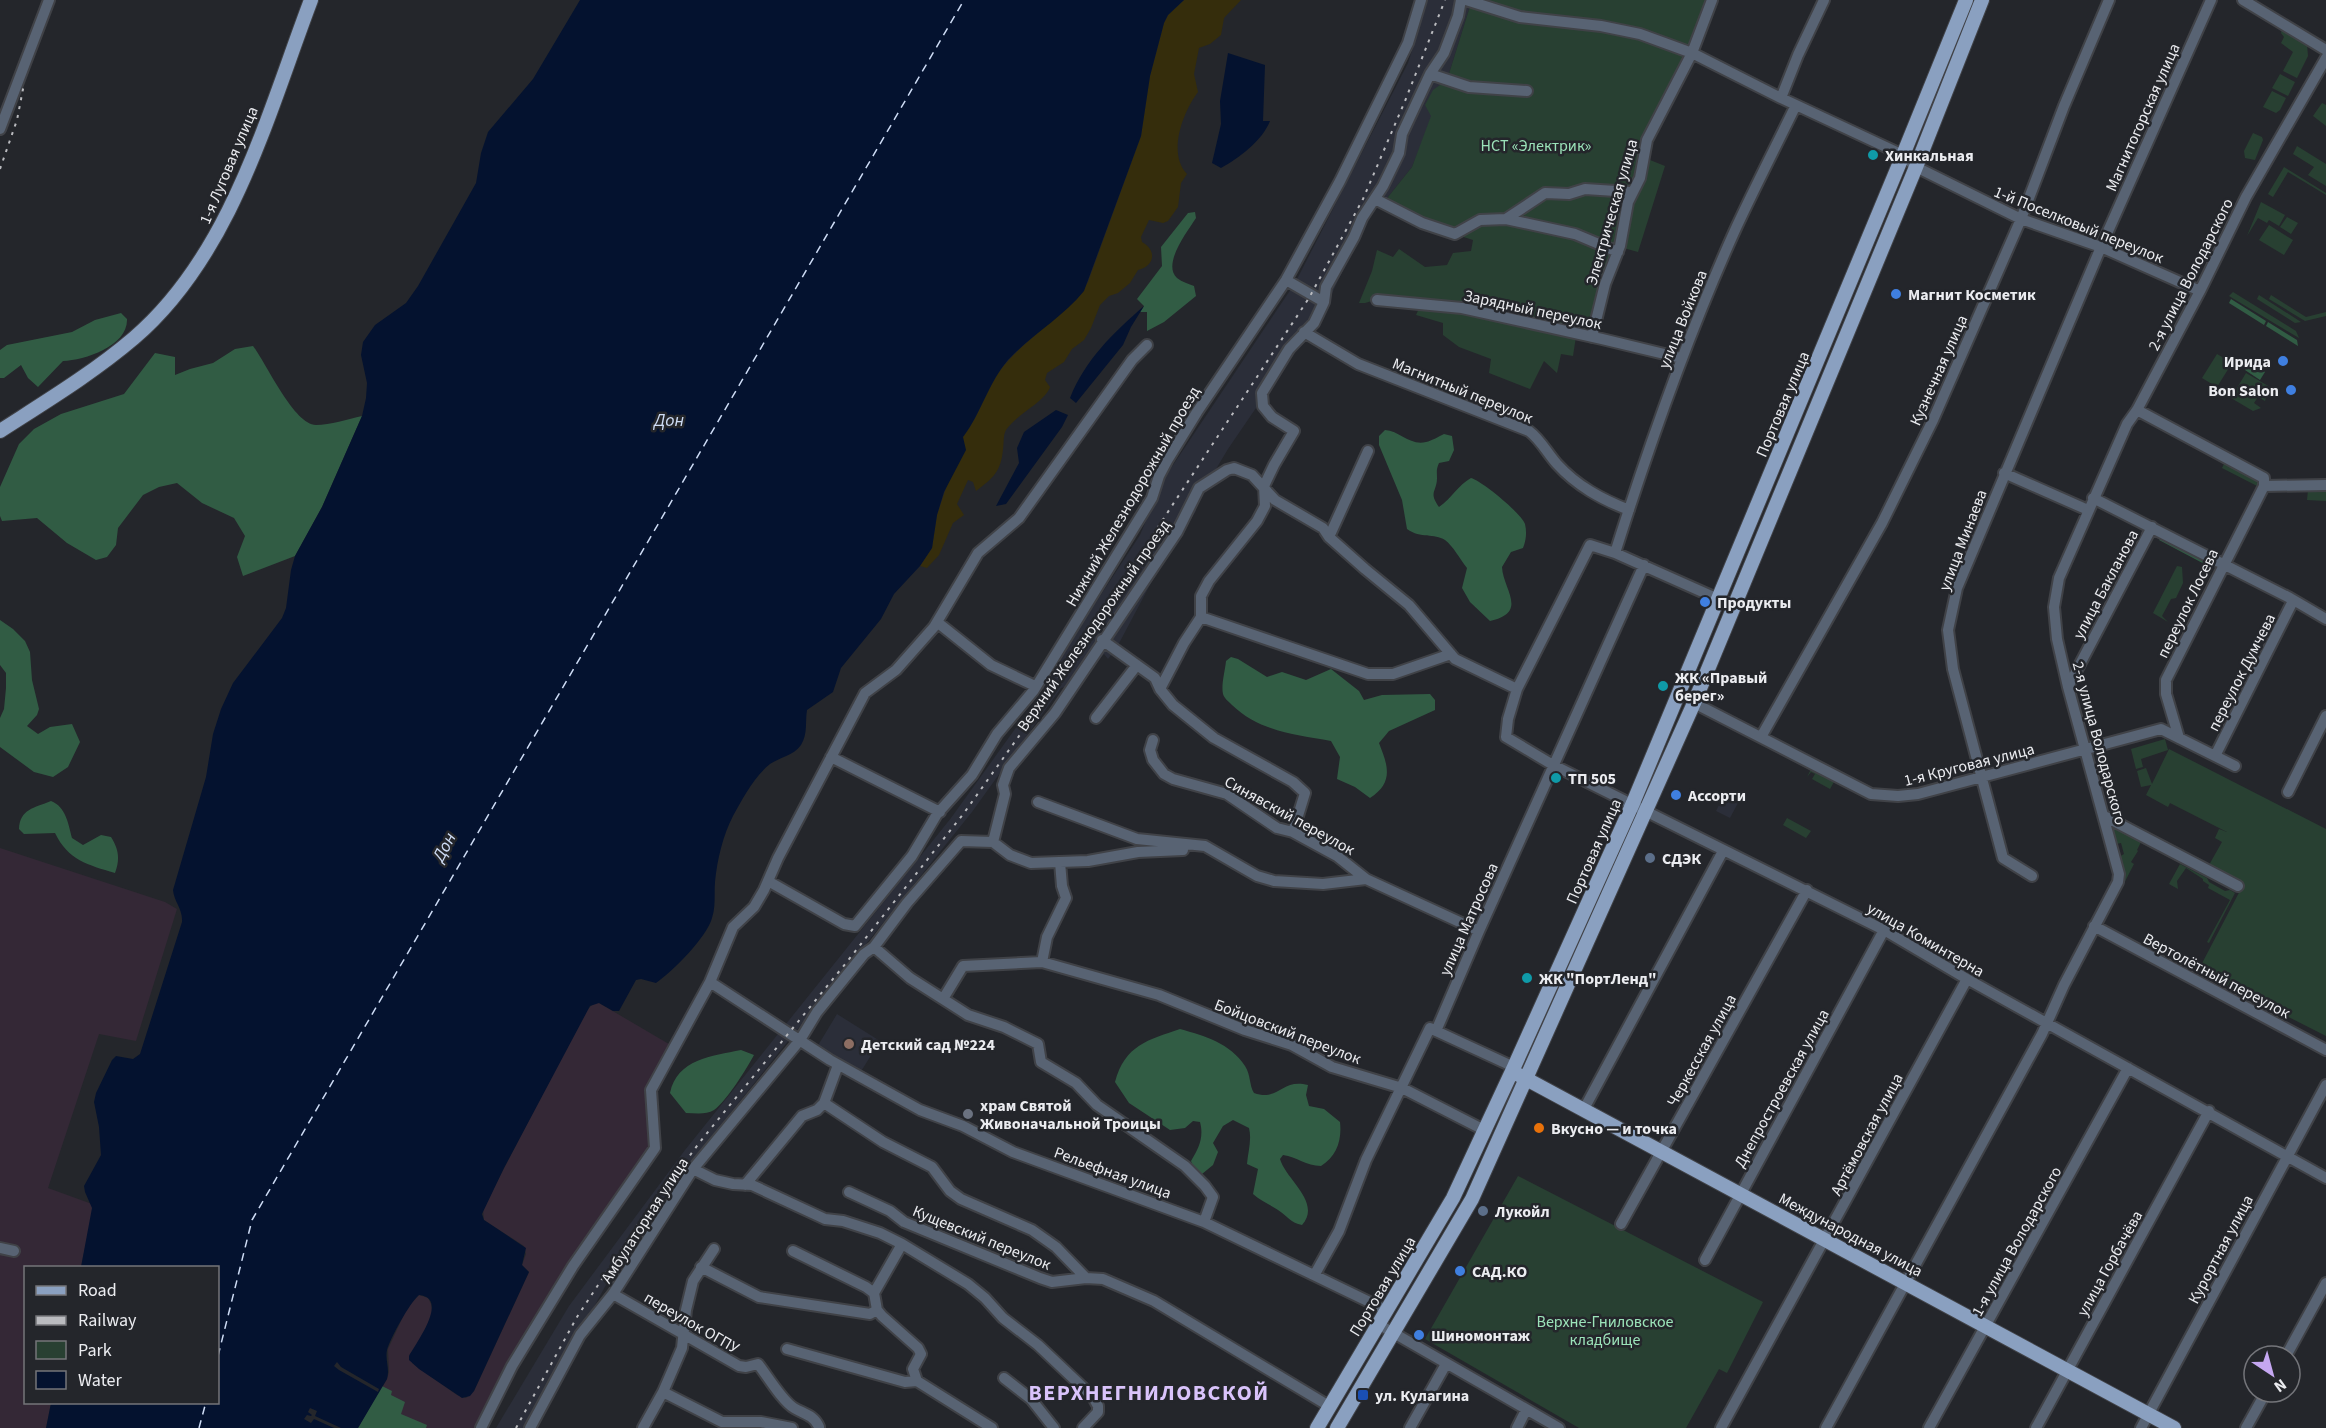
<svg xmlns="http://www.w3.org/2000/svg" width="2326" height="1428" font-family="'Source Sans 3',sans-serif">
  <rect width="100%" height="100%" fill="#24262b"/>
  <path fill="#2b2e39" d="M1428,0H1472L1447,80L1412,167L1388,197L1369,215L1327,304L1228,449L1195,504L1196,511L1151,583L1116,649L1108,659L1104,654L1081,683L1061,688L972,812L687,1167L625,1250L528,1428H496L569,1306L685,1150L951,818L1038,697L1068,645L1140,535L1163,480L1295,283L1408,63Z
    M1724,795L1738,803L1730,818L1716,811Z
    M837,1014L880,1041L860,1073L817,1047Z"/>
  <path fill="#342836" d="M0,848L165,902L177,909L136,1041L99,1034L48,1188L92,1204V1215L81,1267L26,1268V1402L51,1403L46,1428H0Z
    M594,1003H599L674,1047L651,1090L655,1148L573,1266L481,1428H358L387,1379L389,1372L388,1349L407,1308L419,1295L428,1298L431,1304L432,1313L412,1363L457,1395L466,1398L474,1391L529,1272L522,1265L526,1254L524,1246L484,1220L483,1209L585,1012Z"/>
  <path fill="#284032" d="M1472,0H1712L1645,158L1665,166L1638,252L1620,247L1593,332L1577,330L1573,356L1561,354L1557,373L1544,361L1530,389L1489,373L1491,359L1459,347L1443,335V323L1416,315L1421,304L1379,299L1365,303H1359L1372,271L1377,250L1393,257L1399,249L1425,267L1447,265L1453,253L1471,251L1473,240L1426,225L1389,205L1388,197L1412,167L1431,116L1425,105L1433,90L1447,80Z
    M2282,28L2307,44L2308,56L2297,78L2283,71L2293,52L2281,43L2284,37L2281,33Z
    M2280,74L2295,82L2288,96L2272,88Z
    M2272,91L2286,98L2280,110L2276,113L2263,107Z
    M2322,103L2326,105V126L2313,116Z
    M2253,133L2262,137L2263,140L2255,160L2245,158L2244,151Z
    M2297,146L2326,164V186L2308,175L2314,167L2293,154Z
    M2284,167L2326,193V195L2288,172L2273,197L2268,194Z
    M2261,202L2285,215L2279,226L2269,220L2267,223L2258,218L2247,236Z
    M2287,217L2298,223L2291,234L2280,227Z
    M2269,225L2293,240L2284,255L2259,240Z
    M2233,292L2296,331L2299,338L2229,296Z
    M2259,295L2301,322L2295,323L2257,299Z
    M2271,295L2306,317L2326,312V316L2305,321L2269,299Z
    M2217,354L2232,363L2217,387L2202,378Z
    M2246,373L2270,387L2265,401L2258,397L2254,403L2261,408L2253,411L2231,398Z
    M2225,462L2262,481L2259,487L2222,468Z
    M2308,490L2326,491V501L2307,500Z
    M2177,566L2182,567L2183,583L2176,598L2171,599L2162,616L2168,622L2153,613Z
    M2165,739L2168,750L2141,759L2143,767L2136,769L2131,749Z
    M2169,749L2326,829V1036L2198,971L2244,883L2209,865L2222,842L2215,838L2219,829L2227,832L2170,803L2168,807L2146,795L2151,785L2141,787L2137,771L2146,768L2152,784Z
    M1812,767L1835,780L1830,789L1812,779L1815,774L1811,772L1807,777Z
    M1787,818L1811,831L1806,838L1783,825Z
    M2115,828L2141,842L2137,850L2138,851L2131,862L2134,864L2118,895L2124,878L2119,857L2124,854L2121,843L2116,844L2113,832Z
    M2180,864L2207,878L2209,882L2225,891L2230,890L2235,893L2209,943L2207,942L2230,900L2208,888L2209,885L2203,881V879L2186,868L2177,881L2178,889L2169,884Z
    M1518,1176L1763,1302L1727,1373L1719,1369L1686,1428H1579L1425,1339Z"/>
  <path fill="#315c44" d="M1195,212L1196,218C1187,232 1162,264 1177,278C1182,282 1189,284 1194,286L1196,296L1164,322L1147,331V312H1140L1144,306L1137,299L1162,266L1161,247L1188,213Z
    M2231,299L2266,321L2264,325L2229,303Z
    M121,313L127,319C128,346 85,360 63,361L38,387L28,378L21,365L4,378H0V350L7,345L72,332L95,320Z
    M2268,322L2297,340L2298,346L2266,326Z
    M253,346C266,363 294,425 316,425C330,425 348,419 362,416L322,507L295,556L243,576L237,557L245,536L234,518L202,503L177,483L159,487L143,495L118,528L116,545L107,557L96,560L67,543L37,518L2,521L0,516V487L19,444L34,429L61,414L124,394L155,353L175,357V375L190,369L213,363L235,349Z
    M2249,362L2265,372L2260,380L2245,370Z
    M1385,430C1400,431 1410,446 1426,442C1432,441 1439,436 1444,434L1452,436L1454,450L1449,461L1439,463C1436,470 1437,471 1437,478C1437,492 1428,492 1439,507C1452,498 1458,485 1471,478C1482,481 1521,513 1525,524C1527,533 1526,540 1523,548L1511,552L1502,567C1503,590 1529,612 1490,621L1470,602L1462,588L1467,568C1460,559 1453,546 1445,540C1434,533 1421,539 1407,529L1402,500L1379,445V436Z
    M2162,537L2213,564L2212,568L2159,540Z
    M0,620L13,629L25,641L30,652L32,680L39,709L37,715L27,726L38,734L50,727L72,724L80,742L68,767L53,777L34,772L0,747V718L4,709L6,688V673L0,665Z
    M1231,657L1238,659L1267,677L1282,672L1306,680L1331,669L1359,691L1364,700L1382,695L1430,694L1435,700V710L1389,731L1379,743C1388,766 1394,782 1370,798L1355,787L1337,779L1340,757L1331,741C1295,735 1259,731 1232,705C1229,702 1224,698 1223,694C1221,685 1225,671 1226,661Z
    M51,801C66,807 68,823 72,838L83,845L101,835L111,837C119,850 120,859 115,873C88,865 68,860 55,833L24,834L19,829C20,809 34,808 51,801Z
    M1180,1029C1205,1036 1230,1043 1245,1066C1251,1075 1249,1085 1254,1093C1279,1102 1281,1078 1308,1085L1306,1095L1309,1106L1324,1109L1340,1122C1342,1140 1337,1156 1321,1166C1306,1166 1297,1157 1283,1155L1280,1159C1286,1180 1322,1202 1302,1225C1291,1223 1287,1216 1278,1210C1269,1204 1261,1201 1253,1194L1258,1169L1247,1164C1248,1152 1252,1140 1249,1128L1233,1120L1223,1126L1213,1143L1218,1152L1213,1165L1202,1174L1195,1171L1191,1161C1199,1148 1204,1137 1200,1122L1193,1121L1185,1128L1170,1130L1129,1103L1115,1082C1125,1045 1148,1040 1180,1029Z
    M741,1050L754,1055C747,1068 726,1102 714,1110C706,1115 695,1113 686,1113L670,1093C677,1059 712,1056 741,1050Z
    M382,1386L392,1391L391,1395L405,1402L401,1414L427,1425L426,1428H358Z"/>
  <path fill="#352d0c" d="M1184,0H1241L1224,18L1221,35L1210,44L1199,48L1194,74L1198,92C1183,112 1167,153 1187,174L1181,183L1178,207L1168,221L1163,223L1149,220L1141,237L1142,242C1157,250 1155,266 1138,270L1130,283L1118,293L1109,296L1100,305L1091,328L1084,340L1072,349L1064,362L1047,373L1045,380L1050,387C1045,402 1018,413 1006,430C1003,435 1004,443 1003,449C1001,472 993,478 976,491L973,482L968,480L957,504L964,515L953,523L939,555L927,568L920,566L932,548L937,515L963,437C981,414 988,382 1008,361C1033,333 1067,314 1088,282L1141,136L1150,76L1164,23L1168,15Z"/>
  <path fill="#04122f" d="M580,0H1184L1168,15L1164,23L1150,76L1141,136L1084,291C1062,318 1031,335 1008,360C988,383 981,414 963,437L966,450L944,492L937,515L932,548L920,566L894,594L881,619L841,668L833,692L807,710C805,722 808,734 801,745C793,756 780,757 770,764C754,777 743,798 733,816C723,835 717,860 715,882C714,894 716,906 712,918C707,937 673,971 656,983L641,979L636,980L619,1011H613L599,1003L590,1006L504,1168L482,1214L484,1220L526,1248L522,1265L529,1272L474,1391L470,1396L462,1398L419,1369L409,1360V1356C416,1343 450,1298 419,1295C410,1302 390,1339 387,1350C385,1360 390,1369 387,1379L358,1428H46L51,1403L218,1402V1268L81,1267L92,1208L85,1192L84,1186L101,1155L99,1127L94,1102L96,1093L112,1060L116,1056L133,1059L140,1054L182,922C183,909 174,902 173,890L206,777L213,734L221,709L233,683L282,618L286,608L291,570L295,556L322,507L362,416L366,398L367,383L361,355L363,342L375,325L406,303L418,286L476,183L481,153L488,132L533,79Z
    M1228,53L1265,65L1263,121H1270C1262,141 1239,158 1221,168L1212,163L1221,124L1220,101Z
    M1144,306L1131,327L1123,345L1076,403L1070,398C1085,360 1113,333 1144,306Z
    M1056,410L1068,415L1062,427L1006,504L996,506L1019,463L1017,448L1024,432Z"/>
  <path fill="#24262b" d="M337,1362L341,1367L379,1389L378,1392L339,1370L334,1366Z
    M310,1408L317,1411L315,1416L341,1428H334L314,1419L311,1423L304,1419L307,1415L311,1416L312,1415L308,1412Z"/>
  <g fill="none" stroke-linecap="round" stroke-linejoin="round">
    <path stroke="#cedcf5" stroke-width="1.5" stroke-dasharray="8 6" stroke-linecap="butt" d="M218,1356L252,1220L964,0
      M199,1428L206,1402"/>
    <g stroke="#404247" stroke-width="14">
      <path id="minor" d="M1466,0L1520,17L1601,26L1640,34L1692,53L1781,98L1903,155L1916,167L2021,219L2101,247L2200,291
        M2243,0L2326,50
        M1430,74L1469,87L1527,91
        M1781,98L1798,55L1824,0
        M0,129L49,0
        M1375,199L1422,223L1455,234L1480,220L1506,219L1575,234L1618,252
        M1506,219L1545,193L1569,194L1585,189L1631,192
        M1286,280L1324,302
        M1377,300L1462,308L1602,339L1681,358
        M1304,332L1358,364L1529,431C1541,440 1547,453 1557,464C1577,486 1601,499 1629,510
        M1592,337L1605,284L1620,246L1628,202L1640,178L1647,140L1692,53L1712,0
        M2137,410L2264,478V486
        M2004,473L2088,510
        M2264,486L2326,485
        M2093,498L2290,598L2326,619
        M1329,537L1368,451
        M1615,553C1650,442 1688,334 1736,228C1755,187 1776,146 1796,105
        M1734,606L1615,553L1590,545L1517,689L1508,719L1506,737L1553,765L1884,930L1967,979L2326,1178
        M1201,617L1368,674H1393L1451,654
        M937,622L991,665L1035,686
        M1102,640L1155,678L1160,689L1173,705L1214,738L1293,782L1305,793L1293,832
        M2068,687L2152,527
        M1160,689L1184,643L1201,617V596L1209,581L1257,521L1265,506L1264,486L1274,465L1294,431L1272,417L1263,406L1262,393L1289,349L1314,323L1324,302L1326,287L1354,237L1362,218L1383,186L1399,153L1402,134L1430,74L1444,53L1458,16L1461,0
        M1694,703L1871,794L1898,796L1918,794L2161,729L2235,766
        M1096,718L1137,665
        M1761,737L1882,523L1933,420L2021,219L2064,106L2109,0
        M2179,738L2166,694V680L2264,486
        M1153,740L1150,750L1153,760L1164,774L1173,779L1227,794L1277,828L1293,832L1337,856L1366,879L1479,931
        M2215,756L2293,601
        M831,757L940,812
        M2288,792L2326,716
        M1038,802L1137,839L1205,846L1257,876L1274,881L1323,884L1366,879
        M2104,816L2238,886
        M993,842L1010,855L1031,863L1088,861L1138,852L1183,850
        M2032,876L2003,858L1953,669L1948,630L1957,588L2101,247L2211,0
        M768,881L844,924L855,926L912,856L937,814L972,775L997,734L1034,690L1152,498L1159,476L1168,459L1197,412L1286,280L1340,181L1408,43L1421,0
        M2094,926L2326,1050
        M874,947L910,978L968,1015L1004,1027L1038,1044L1041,1062L1076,1083L1097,1105L1185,1166L1205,1186L1213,1197L1204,1222
        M1042,962L1047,937L1066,898L1062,886L1060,862
        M710,982L830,1060L920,1110L963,1126L1013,1152L1204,1222L1386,1310
        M943,999L963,966L1042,962L1159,995L1245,1030L1292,1045L1332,1067L1402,1088L1484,1130
        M1436,1031L1514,1067
        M824,1103L883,1142L932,1167L950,1191L961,1199L1032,1230L1056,1247L1086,1278
        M1584,1109L1723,851
        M693,1169L715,1180L733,1184L752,1185L825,1219L843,1221L880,1233L902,1244L968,1284L985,1298L1003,1318L1038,1345L1093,1397L1098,1406V1412L1083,1428
        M745,1185L802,1116L817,1110L824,1103L838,1065
        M849,1192L890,1211L904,1222L1040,1278L1052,1282L1086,1278L1103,1279L1154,1301L1329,1406
        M1621,1224L1807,890
        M0,1248L14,1251
        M793,1251L866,1287L874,1293L877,1310L882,1316L918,1348L921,1354L913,1369L917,1381
        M1705,1260L1884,930
        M701,1267L759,1297L870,1314L877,1310
        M1315,1274L1339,1231L1366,1160L1430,1028L1436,1031L1479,931L1644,565
        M874,1293L902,1244
        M613,1294L739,1366L746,1367L758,1364C767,1375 782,1401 794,1408C804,1414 814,1415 819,1427
        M1378,1324L1559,1428
        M787,1349L905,1382L917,1381L992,1428
        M2286,1356L2326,1283
        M1004,1378L1031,1399L1054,1428
        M663,1392L722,1422H761L792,1428
        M481,1428L512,1366L573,1266L655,1148L651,1090L710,982L733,927L754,907L764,890L778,858L865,693L896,670L934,627L978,553L1019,518L1132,360L1147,345
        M530,1428L580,1335L613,1294L693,1169L800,1040L817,1012L864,954L874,947L907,903L961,841L993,842L1005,794L1003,785L1009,768L1055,713L1177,532L1199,488L1227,470L1234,468L1252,475L1275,500L1323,528L1329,537L1365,569L1409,605L1455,659L1517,689
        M643,1428L663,1392L682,1348L686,1310L693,1281L714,1249
        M1410,1428L1446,1364
        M1517,1428L1526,1410
        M1721,1428L1967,979
        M1826,1428L2042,1034L2064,985L2118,882L2119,874L2068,687L2057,639L2054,607L2059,578L2127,424L2137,410L2200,291L2246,197L2326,58
        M1929,1428L2128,1068
        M2036,1428L2209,1111
        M2141,1428L2326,1085
        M2246,1428L2266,1392"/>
    </g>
    <g stroke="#404247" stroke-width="16">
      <path id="major" d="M0,431C45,402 93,373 134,338C231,255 267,116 311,0
        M1519,1075L2174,1428
        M1317,1428L1453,1198L1514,1067L1633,803L1903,155L1966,0
        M1337,1428L1472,1199L1694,703L1916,167L1982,0"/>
    </g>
    <use href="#minor" stroke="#586373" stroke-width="10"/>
    <use href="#major" stroke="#8aa0c0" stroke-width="14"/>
    <path stroke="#babbbf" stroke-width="2" stroke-dasharray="3 6" stroke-linecap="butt" d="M0,169L17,120L24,84
      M516,1428L577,1317L639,1223L703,1138L846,963L964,813L1034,715L1309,298L1363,199L1405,101L1445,0"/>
  </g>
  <g fill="#0f9aa8" stroke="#24262b" stroke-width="2">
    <circle cx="1873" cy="155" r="6"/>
    <circle cx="1663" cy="686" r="6"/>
    <circle cx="1556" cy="778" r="6"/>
    <circle cx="1527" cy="978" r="6"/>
  </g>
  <g fill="#3f7fe0" stroke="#24262b" stroke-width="2">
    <circle cx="1896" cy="294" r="6"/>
    <circle cx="2283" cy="361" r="6"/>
    <circle cx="2291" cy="390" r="6"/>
    <circle cx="1705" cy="602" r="6"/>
    <circle cx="1676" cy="795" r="6"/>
    <circle cx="1460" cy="1271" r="6"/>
    <circle cx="1419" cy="1335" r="6"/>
  </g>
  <g fill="#5c6f8a" stroke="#24262b" stroke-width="2">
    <circle cx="1650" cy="858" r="6"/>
    <circle cx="1483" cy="1211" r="6"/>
  </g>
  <circle fill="#8d6e63" stroke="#24262b" stroke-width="2" cx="849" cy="1044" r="6"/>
  <circle fill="#6b7280" stroke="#24262b" stroke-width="2" cx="968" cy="1114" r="6"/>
  <circle fill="#e8710a" stroke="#24262b" stroke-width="2" cx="1539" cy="1128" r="6"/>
  <rect fill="#1a4fb4" stroke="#24262b" stroke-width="2" x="1357" y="1389" width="12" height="12" rx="3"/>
  <g text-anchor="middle" stroke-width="5" stroke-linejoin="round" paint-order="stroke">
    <g font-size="16" fill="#ebecf0" stroke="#24262b">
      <text transform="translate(2142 117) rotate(-66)" y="6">Магнитогорская улица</text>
      <text transform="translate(228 165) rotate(-67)" y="6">1-я Луговая улица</text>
      <text transform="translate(1611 212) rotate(-74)" y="6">Электрическая улица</text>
      <text transform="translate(2079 224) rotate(22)" y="6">1-й Поселковый переулок</text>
      <text transform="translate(2190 274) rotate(-63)" y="6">2-я улица Володарского</text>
      <text transform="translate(1533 309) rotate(12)" y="6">Зарядный переулок</text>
      <text transform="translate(1682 319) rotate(-68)" y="6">улица Войкова</text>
      <text transform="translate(1938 370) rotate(-66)" y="6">Кузнечная улица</text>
      <text transform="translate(1463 390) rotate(22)" y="6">Магнитный переулок</text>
      <text transform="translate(1782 404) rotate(-67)" y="6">Портовая улица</text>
      <text transform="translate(1132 496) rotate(-60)" y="6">Нижний Железнодорожный проезд</text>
      <text transform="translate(1962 540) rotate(-69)" y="6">улица Минаева</text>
      <text transform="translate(2105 584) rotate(-62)" y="6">улица Бакланова</text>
      <text transform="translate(2187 603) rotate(-64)" y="6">переулок Лосева</text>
      <text transform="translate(1093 625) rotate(-55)" y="6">Верхний Железнодорожный проезд</text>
      <text transform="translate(2241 672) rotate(-63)" y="6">переулок Думчева</text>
      <text transform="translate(2100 743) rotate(75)" y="6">2-я улица Володарского</text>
      <text transform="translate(1969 764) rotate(-14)" y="6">1-я Круговая улица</text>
      <text transform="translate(1290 815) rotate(29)" y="6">Синявский переулок</text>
      <text transform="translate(1593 851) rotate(-66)" y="6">Портовая улица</text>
      <text transform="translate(1468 919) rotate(-66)" y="6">улица Матросова</text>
      <text transform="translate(1926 939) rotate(30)" y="6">улица Коминтерна</text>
      <text transform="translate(2217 975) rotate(28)" y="6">Вертолётный переулок</text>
      <text transform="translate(1288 1031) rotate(21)" y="6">Бойцовский переулок</text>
      <text transform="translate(1701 1050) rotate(-61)" y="6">Черкесская улица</text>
      <text transform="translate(1781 1088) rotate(-61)" y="6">Днепростроевская улица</text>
      <text transform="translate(1866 1134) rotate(-62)" y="6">Артёмовская улица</text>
      <text transform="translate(1113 1172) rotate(20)" y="6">Рельефная улица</text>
      <text transform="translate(644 1220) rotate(-57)" y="6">Амбулаторная улица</text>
      <text transform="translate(1851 1234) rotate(28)" y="6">Международная улица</text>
      <text transform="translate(982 1237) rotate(22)" y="6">Кущевский переулок</text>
      <text transform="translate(2016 1241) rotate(-61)" y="6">1-я улица Володарского</text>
      <text transform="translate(2220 1249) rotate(-62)" y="6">Курортная улица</text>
      <text transform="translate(2109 1263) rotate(-61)" y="6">улица Горбачёва</text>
      <text transform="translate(1382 1286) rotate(-59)" y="6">Портовая улица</text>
      <text transform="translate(692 1322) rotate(30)" y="6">переулок ОГПУ</text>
    </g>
    <g font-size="16" fill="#9be3b9" stroke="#24262b">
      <text x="1536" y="151">НСТ «Электрик»</text>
      <text x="1605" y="1327">Верхне-Гниловское<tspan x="1605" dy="18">кладбище</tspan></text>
    </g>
    <g font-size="16" font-weight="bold" fill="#ebecf0" stroke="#24262b" text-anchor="start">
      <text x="1885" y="161">Хинкальная</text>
      <text x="1908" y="300">Магнит Косметик</text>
      <text x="2271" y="367" text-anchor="end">Ирида</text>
      <text x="2279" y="396" text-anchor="end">Bon Salon</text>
      <text x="1717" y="608">Продукты</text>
      <text x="1675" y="683">ЖК «Правый<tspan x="1675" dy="18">берег»</tspan></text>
      <text x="1568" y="784">ТП 505</text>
      <text x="1688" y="801">Ассорти</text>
      <text x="1662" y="864">СДЭК</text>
      <text x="1539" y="984">ЖК "ПортЛенд"</text>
      <text x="861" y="1050">Детский сад №224</text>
      <text x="980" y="1111">храм Святой<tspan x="980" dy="18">Живоначальной Троицы</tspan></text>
      <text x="1551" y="1134">Вкусно — и точка</text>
      <text x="1495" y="1217">Лукойл</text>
      <text x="1472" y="1277">САД.КО</text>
      <text x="1431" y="1341">Шиномонтаж</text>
      <text x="1375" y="1401">ул. Кулагина</text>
    </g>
    <g font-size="18" font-style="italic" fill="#cedcf5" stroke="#24262b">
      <text x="669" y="426">Дон</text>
      <text transform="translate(444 847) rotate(-62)" y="6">Дон</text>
    </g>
    <g font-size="22" font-weight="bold" letter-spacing="1.5" fill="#d9c3fb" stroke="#24262b">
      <text x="1149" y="1400">ВЕРХНЕГНИЛОВСКОЙ</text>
    </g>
  </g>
  <rect x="24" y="1266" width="195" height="138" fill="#24262b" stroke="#74757a" stroke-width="1.5"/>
  <rect x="36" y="1286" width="30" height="9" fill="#8aa0c0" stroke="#74757a" stroke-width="1.5"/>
  <text x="78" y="1296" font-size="18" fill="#ebecf0">Road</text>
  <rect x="36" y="1316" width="30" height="9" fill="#babbbf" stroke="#74757a" stroke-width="1.5"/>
  <text x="78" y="1326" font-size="18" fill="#ebecf0">Railway</text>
  <rect x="36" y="1341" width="30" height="18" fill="#284032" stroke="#74757a" stroke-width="1.5"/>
  <text x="78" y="1356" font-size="18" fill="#ebecf0">Park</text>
  <rect x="36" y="1371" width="30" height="18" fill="#04122f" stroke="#74757a" stroke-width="1.5"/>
  <text x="78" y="1386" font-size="18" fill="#ebecf0">Water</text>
  <g transform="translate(2272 1374) rotate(144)"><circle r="28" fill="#24262b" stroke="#74757a" stroke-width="1.5"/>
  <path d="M0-4.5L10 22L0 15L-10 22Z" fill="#c5a7f1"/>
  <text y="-9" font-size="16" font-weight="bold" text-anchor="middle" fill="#ebecf0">N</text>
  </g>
</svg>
